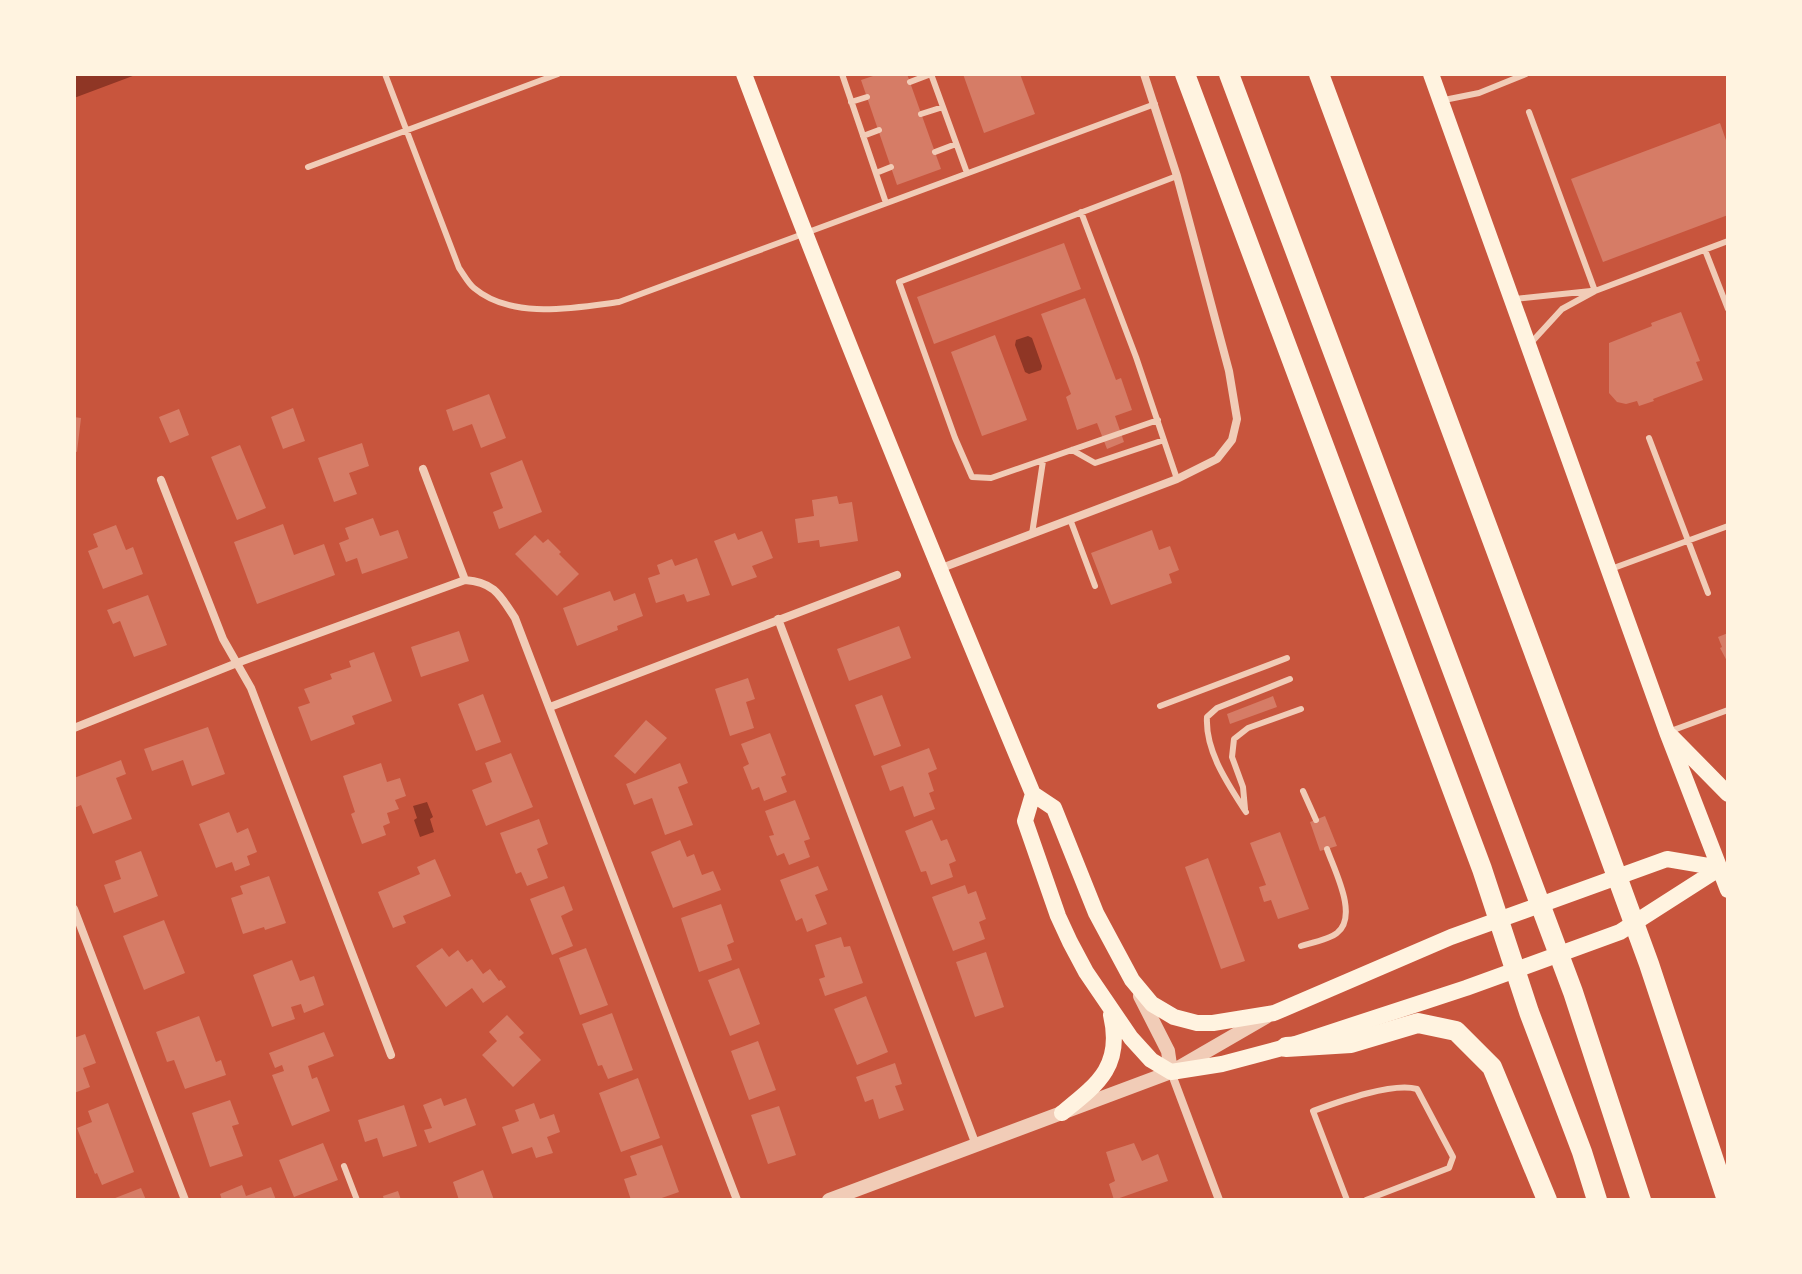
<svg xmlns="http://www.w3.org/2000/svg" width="1802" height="1274" font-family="Lato,sans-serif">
  <rect width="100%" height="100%" fill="#c8553d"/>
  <path fill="#8f3625" d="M74,74H138L74,98Z
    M1028,336L1032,338L1042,366L1041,370L1029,374L1025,372L1015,345L1016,340Z
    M427,802L433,817L430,819L434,832L420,837L414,820L417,818L413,806Z"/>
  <path fill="#d67c66" d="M879,74H907L941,169L897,185L861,80Z
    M963,74H1020L1035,114L984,133Z
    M1720,123L1728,146V215L1603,262L1571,179Z
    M1064,243L1081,289L934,344L917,297Z
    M1085,298L1116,380L1121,378L1132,410L1115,416L1124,442L1107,449L1097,423L1077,430L1066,397L1071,394L1041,314Z
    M1681,312L1700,361L1696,362L1703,380L1653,399L1654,401L1639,406L1637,401L1626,404L1617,402L1609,393V343L1652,326L1651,323Z
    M995,335L1027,420L982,436L951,352Z
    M489,394L506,438L481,448L472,424L453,431L446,410Z
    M293,408L305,441L283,449L271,417Z
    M179,409L189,435L170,443L159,417Z
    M74,417L81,418L77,452L74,451Z
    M362,443L369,466L349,473L357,494L334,502L318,458Z
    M240,445L266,508L237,520L211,457Z
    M522,460L542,512L499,529L493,512L503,508L490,473Z
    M837,496L839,504L852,502L858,541L820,547L819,540L798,543L795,519L814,516L812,500Z
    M373,518L380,536L398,530L408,558L362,574L357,558L346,562L339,543L349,539L345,528Z
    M283,524L294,555L324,544L335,575L257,604L234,542Z
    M116,525L126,550L133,547L143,574L103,589L88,551L98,547L93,534Z
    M1152,530L1159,550L1170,546L1179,570L1169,574L1172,583L1111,605L1091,553Z
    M762,531L773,558L752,566L757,577L732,586L714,541L735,533L738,540Z
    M535,535L543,543L548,539L561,552L559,554L579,574L557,596L515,554Z
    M697,558L710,595L687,602L684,594L656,603L648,578L660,574L657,565L672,559L675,566Z
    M610,591L614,601L635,593L643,616L617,626L618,630L577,646L563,608Z
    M148,595L167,645L134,657L120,621L113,624L107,610Z
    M899,626L911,658L849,681L837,649Z
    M459,631L469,661L421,677L411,647Z
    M1728,633V663L1720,648L1722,647L1718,637Z
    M374,652L392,701L352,716L355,724L311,741L298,707L310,703L304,689L332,679L330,674L351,667L349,661Z
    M748,678L755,699L746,702L754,728L730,736L715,689Z
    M483,694L501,742L476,751L458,704Z
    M882,695L901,746L874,756L855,705Z
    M1273,696L1277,707L1230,724L1227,714Z
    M646,720L667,738L635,774L614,756Z
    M208,727L225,774L192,786L183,760L152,771L144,749Z
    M770,733L786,775L781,777L787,792L764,801L759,787L752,790L743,767L749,764L741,744Z
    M929,748L937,769L928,773L934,791L929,793L935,809L914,817L903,786L890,791L881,766Z
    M511,753L533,807L486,826L472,790L492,782L485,763Z
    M121,760L126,774L116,778L132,819L93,834L81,805L74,808V778Z
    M381,763L387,782L400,778L406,796L395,800L399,809L387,813L390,823L383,826L386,835L362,844L351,814L355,812L343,776Z
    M680,763L688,783L678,787L693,825L665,835L652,798L634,805L626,784Z
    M795,800L810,839L804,841L810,857L789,865L784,853L777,856L769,836L774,835L765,811Z
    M229,812L237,833L248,828L257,852L247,856L250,865L235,871L232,862L216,868L199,824Z
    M1325,816L1337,846L1320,851L1310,822Z
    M539,819L548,844L537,849L548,878L527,886L521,872L516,874L500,833Z
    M932,820L941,841L947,839L956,861L949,864L953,877L931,885L926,871L921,872L905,831Z
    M1280,832L1309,909L1278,919L1271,900L1264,902L1259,887L1266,885L1250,843Z
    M680,840L687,857L694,854L702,875L713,871L721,890L673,908L651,852Z
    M141,851L158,896L114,913L104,885L121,879L115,861Z
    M1208,858L1245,961L1221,969L1185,867Z
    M435,859L451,896L403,916L406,923L393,928L378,892L420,874L417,867Z
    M818,866L828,890L815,895L827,924L807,932L802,918L796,921L780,880Z
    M269,876L286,923L265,930L264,927L243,934L231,898L243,894L240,886Z
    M965,885L968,894L976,891L986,919L979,922L985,939L953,951L932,897Z
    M564,886L573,910L561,916L573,946L552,955L530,899Z
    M721,904L734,942L727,945L732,960L699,972L681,918Z
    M164,920L185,973L144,990L123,936Z
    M841,937L844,947L850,946L863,983L825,996L819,979L825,977L815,945Z
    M442,948L449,957L458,950L467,962L472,959L483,974L490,969L499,981L501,980L506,987L483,1003L472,988L446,1007L416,966Z
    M586,948L608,1005L580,1015L559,958Z
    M986,952L1004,1007L975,1017L956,962Z
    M292,960L300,981L314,976L324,1005L304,1013L301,1004L291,1007L295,1019L272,1027L253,975Z
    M739,968L760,1024L730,1036L708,980Z
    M866,996L888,1052L857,1065L834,1009Z
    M612,1013L633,1070L608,1079L602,1065L598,1066L582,1024Z
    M507,1015L524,1033L519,1037L541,1060L513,1087L482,1055L497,1041L489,1032Z
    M199,1016L216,1062L221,1060L226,1075L185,1089L174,1060L167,1062L156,1032Z
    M324,1032L334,1056L308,1066L312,1079L317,1077L330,1111L292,1126L272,1075L284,1071L282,1065L275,1068L269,1053Z
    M85,1034L96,1063L83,1068L90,1087L74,1093V1038Z
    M758,1041L776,1090L749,1100L731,1051Z
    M895,1063L902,1084L895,1086L904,1110L879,1119L873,1099L865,1102L856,1077Z
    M638,1078L660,1138L621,1152L599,1093Z
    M441,1098L444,1106L466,1098L476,1125L429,1143L424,1130L432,1128L423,1105Z
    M230,1100L239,1124L232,1126L243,1156L210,1167L192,1113Z
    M108,1103L134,1172L102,1185L97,1173L95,1174L77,1128L92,1122L88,1111Z
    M534,1103L540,1119L554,1114L560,1132L547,1137L553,1153L536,1158L532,1147L512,1154L502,1127L519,1121L515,1110Z
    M404,1105L417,1146L383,1157L377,1138L365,1142L358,1120Z
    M779,1106L796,1155L768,1164L751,1115Z
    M323,1143L338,1180L294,1197L279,1160Z
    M1134,1143L1142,1161L1158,1154L1168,1181L1114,1200L1109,1184L1115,1181L1106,1152Z
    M662,1145L679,1192L656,1200H631L624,1179L637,1175L630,1156Z
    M483,1170L494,1200H459L453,1182Z
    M242,1185L246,1196L271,1187L276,1200H222L220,1194Z
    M141,1188L146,1200H110Z
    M398,1191L401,1200H384L383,1196Z"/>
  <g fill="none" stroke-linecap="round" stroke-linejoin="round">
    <path stroke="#f1ccb7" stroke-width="6" d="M385,74L459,268C464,275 468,283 474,288C512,320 573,308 619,302L1155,104
      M842,74L886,203
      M931,74L967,173
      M910,82L931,74
      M1444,100L1479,93L1526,74
      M851,102L867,97
      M1529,112L1595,291
      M921,114L943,107
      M863,136L879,130
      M935,152L956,144
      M308,167L558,74
      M876,173L891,167
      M1081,212L1136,357L1177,479
      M1705,250L1728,309
      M1515,299L1591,291
      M1529,345L1562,309L1595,291L1728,241
      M1158,420L991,478L972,477L955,438L899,282L1177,176
      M1649,438L1708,593
      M1072,450L1095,463L1164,440
      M1070,519L1095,586
      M1032,534L1043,461
      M1611,569L1728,526
      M1160,706L1287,658
      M1668,732L1728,710
      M1303,791L1316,820
      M1245,809L1243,787L1232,757L1234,739L1248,728L1301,709
      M1246,812C1228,784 1205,751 1207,717L1217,708L1290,679
      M1301,946C1311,943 1330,939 1337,933C1359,916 1334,870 1327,849
      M344,1166L357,1200
      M1347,1200L1313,1111C1338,1102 1392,1082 1417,1089L1453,1157L1449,1168L1366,1200"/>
    <path stroke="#f1ccb7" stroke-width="8" d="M423,469L465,580
      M161,480L223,639L251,688L391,1055
      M939,569L1177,479L1217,459L1232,440L1237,419L1229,371L1177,176L1144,74
      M778,619L976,1145
      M550,707L897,575
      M74,728L237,663L465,580C494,582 500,595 515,618L737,1200
      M74,909L185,1200
      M1171,1072L1219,1200"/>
    <path stroke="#f1ccb7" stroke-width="14" d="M1140,996L1168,1051L1171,1072
      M829,1200L1171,1072L1266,1017"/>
    <path stroke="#fff3e0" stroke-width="16" d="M744,74C835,316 933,555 1033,794L1054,808L1096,913L1132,980L1152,1004L1174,1017L1197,1023H1213L1274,1013L1451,937L1667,859L1720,868
      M1431,74L1667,732L1728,890
      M1671,736L1728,794
      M1033,794L1025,821L1058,916L1070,942L1086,972L1131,1038L1151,1060L1171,1072L1222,1064L1286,1047L1466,988L1620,932L1720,868
      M1062,1113C1098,1084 1123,1066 1111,1015"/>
    <path stroke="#fff3e0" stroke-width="20" d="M1185,74L1482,869L1529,1012L1582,1152L1597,1200
      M1229,74L1573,992L1641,1200
      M1319,74L1600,830L1649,964L1727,1200
      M1286,1047L1351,1043L1418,1023L1456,1031L1492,1067L1547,1200"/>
  </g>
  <rect width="1802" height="1274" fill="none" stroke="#fff3e0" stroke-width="152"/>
</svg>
